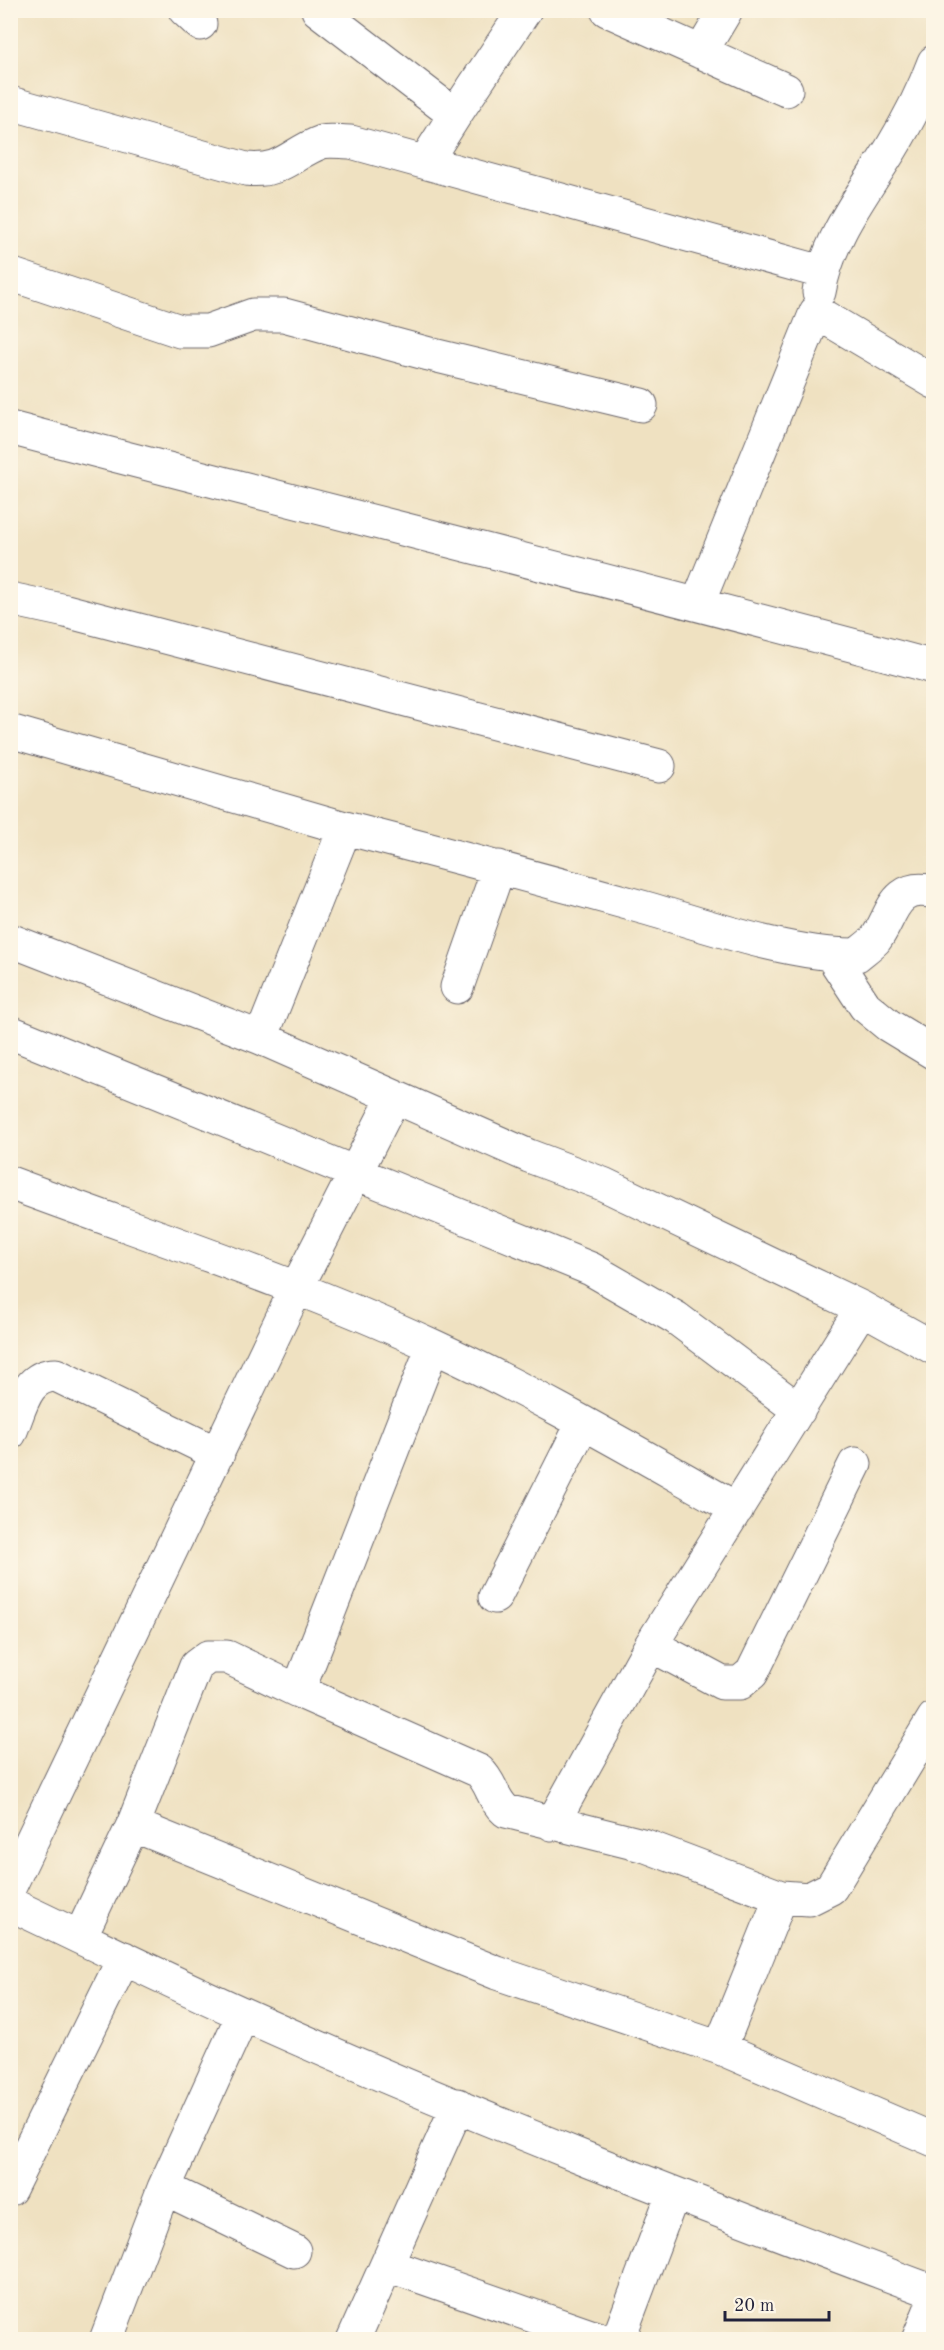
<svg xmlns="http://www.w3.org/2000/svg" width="944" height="2350" font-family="'Old Standard TT',serif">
  <rect width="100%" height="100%" fill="#fcf5e5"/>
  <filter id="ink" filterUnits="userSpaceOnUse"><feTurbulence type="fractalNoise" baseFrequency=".0167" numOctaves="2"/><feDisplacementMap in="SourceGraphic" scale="12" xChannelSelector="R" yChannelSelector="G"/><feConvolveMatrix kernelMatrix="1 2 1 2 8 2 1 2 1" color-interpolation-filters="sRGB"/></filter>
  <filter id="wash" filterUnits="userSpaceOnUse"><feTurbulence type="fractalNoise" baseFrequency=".008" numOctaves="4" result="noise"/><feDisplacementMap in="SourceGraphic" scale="24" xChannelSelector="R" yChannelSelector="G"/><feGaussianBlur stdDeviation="1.35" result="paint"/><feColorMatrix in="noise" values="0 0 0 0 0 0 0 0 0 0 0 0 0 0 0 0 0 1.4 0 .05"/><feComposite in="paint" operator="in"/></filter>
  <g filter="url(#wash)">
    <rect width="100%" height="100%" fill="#efe1c1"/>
  </g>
  <g filter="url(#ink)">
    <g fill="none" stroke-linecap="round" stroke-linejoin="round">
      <g stroke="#6a656a" stroke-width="35">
        <path id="minor" d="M185,10L200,24
          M318,10L455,115L425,162
          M607,10L786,90
          M701,52L726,10
          M10,103L246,169C283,173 291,153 322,142C330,140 342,142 351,142L822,272
          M455,115L525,10
          M10,274L180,331H208L253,315H284L429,354L641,405
          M819,292C828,238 863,194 891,149C908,121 923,92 934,62
          M10,428C318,509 627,584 934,667
          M10,599L66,611L659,766
          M698,603L816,312L934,382
          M10,731L345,828
          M10,940L261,1038L529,1156L603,1184L862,1308L934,1348
          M832,956L865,1006L888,1025L934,1053
          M457,987L499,867
          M10,1032L591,1269L676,1318L799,1410
          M261,1038L345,828C447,854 548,881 649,909C710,927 794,956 857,955C863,950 870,945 875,940C893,917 892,882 934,892
          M10,1183C152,1236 297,1283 433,1346C537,1394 637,1453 737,1509
          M10,1433C21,1408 25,1375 56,1375L218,1454
          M495,1597L583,1423
          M651,1645L722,1683H740L752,1673L855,1464
          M298,1691L433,1346
          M552,1824L651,1645L862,1308
          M133,1825L497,1973L720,2048L934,2140
          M10,1886L296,1289L394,1097
          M10,1904C88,1941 165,1979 243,2014C469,2116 701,2205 934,2292
          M80,1937L133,1825L196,1666L208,1657H227L298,1691L479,1771C492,1783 492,1799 506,1811L646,1846L781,1897
          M720,2048L781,1897L809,1899L831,1888L934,1718
          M164,2188L294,2251
          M10,2189L124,1958
          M387,2265L602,2340
          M106,2340L164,2188L243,2014
          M353,2340L458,2105
          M618,2340L673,2194
          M918,2340L934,2301"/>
      </g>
      <use href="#minor" stroke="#fff" stroke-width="33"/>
    </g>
  </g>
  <rect width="944" height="2350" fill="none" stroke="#fcf5e5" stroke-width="36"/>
  <path d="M725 2311v9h104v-9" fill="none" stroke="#22223b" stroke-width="3"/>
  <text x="734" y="2311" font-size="18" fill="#22223b" stroke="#fcf5e5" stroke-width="4.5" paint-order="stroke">20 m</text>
</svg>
